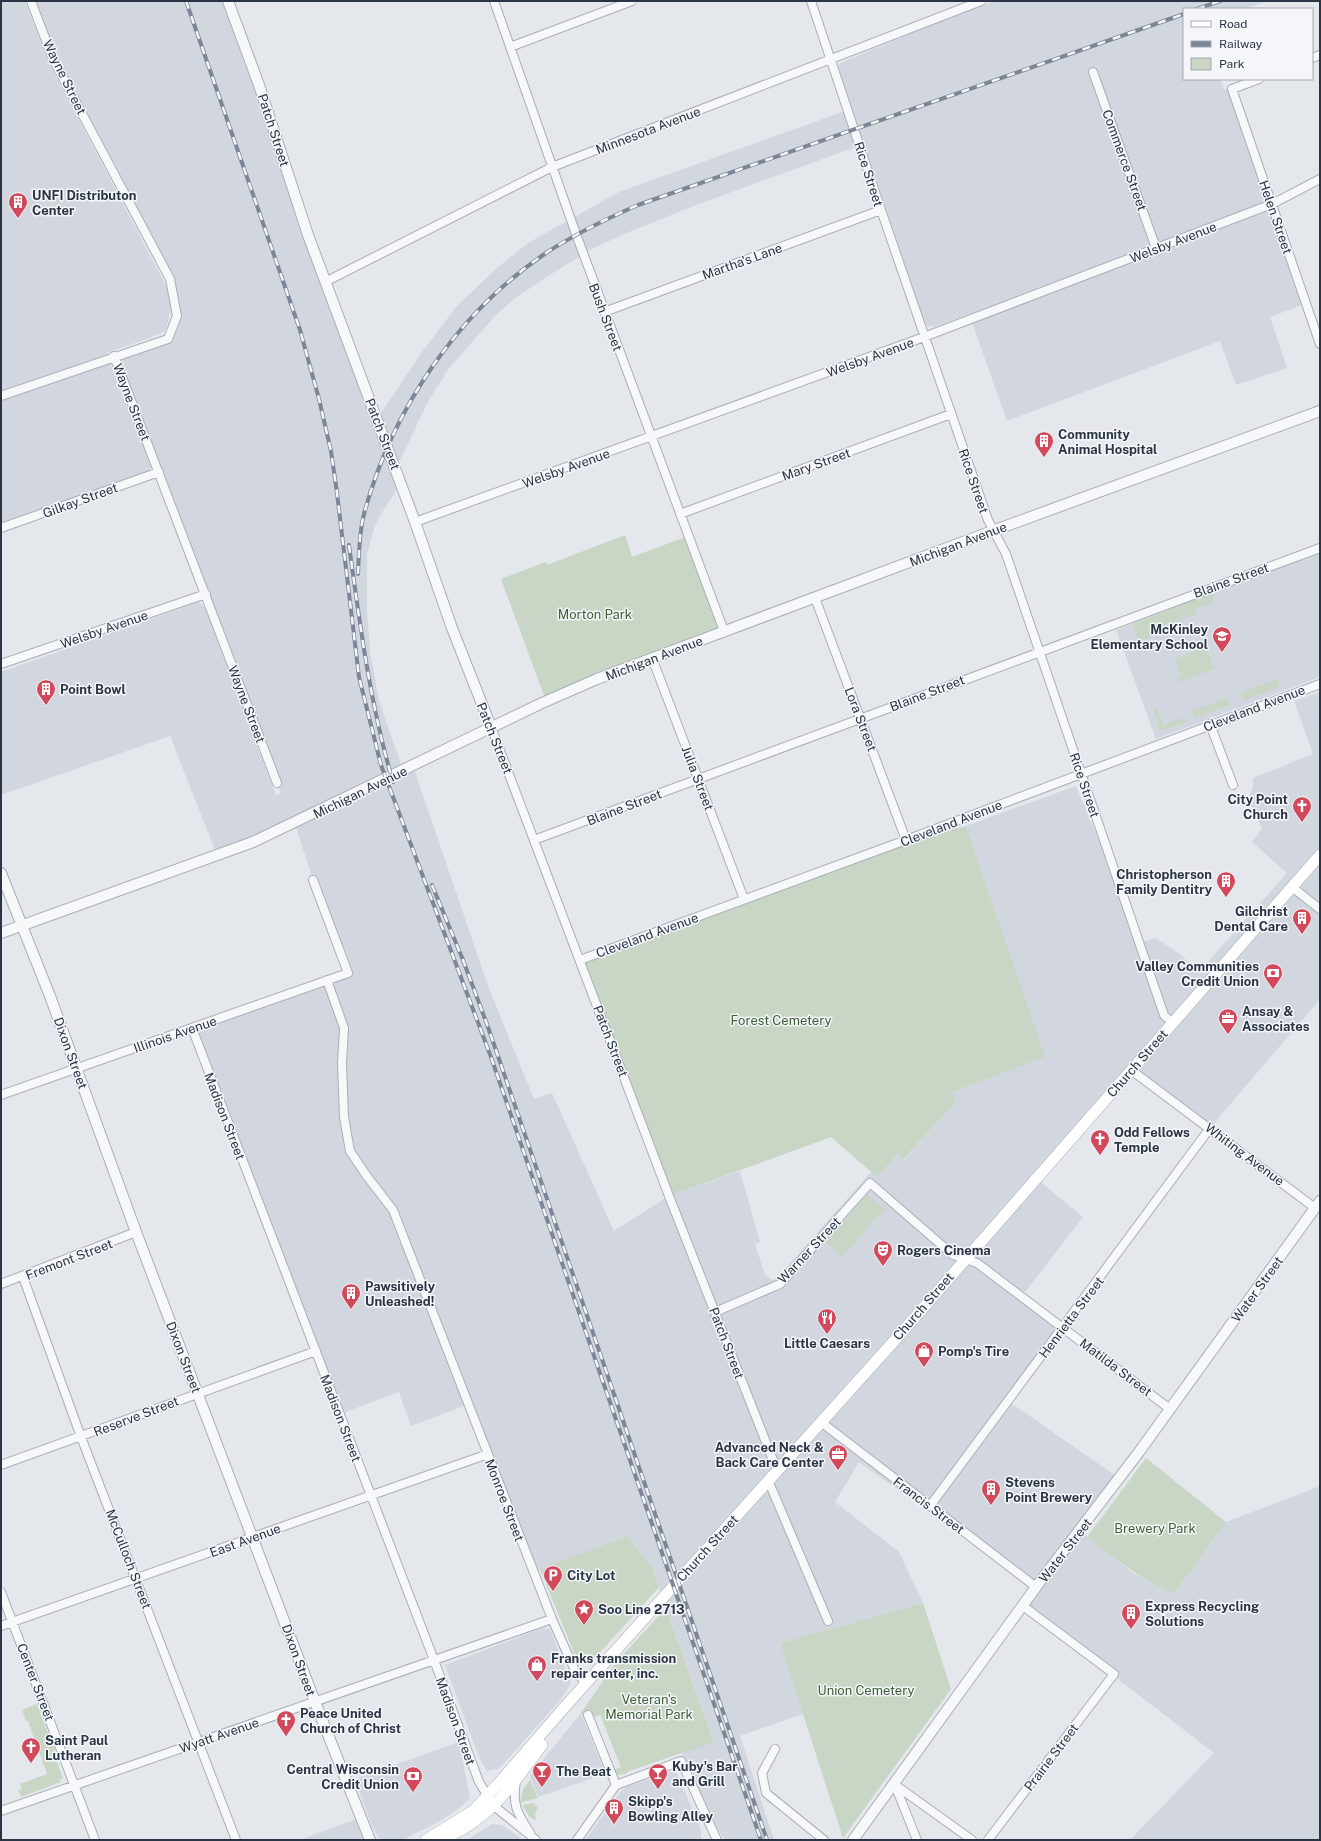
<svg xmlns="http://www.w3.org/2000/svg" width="1321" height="1841" font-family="'Public Sans',sans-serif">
  <rect width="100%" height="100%" fill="#e4e7ec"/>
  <path fill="#d2d6de" d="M1,1H25L49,63L162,278L168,292L171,309L167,325L164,332L147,339L106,353L151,465L150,471L1,525Z
    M31,1H228L377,419L422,352L457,306L497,268L528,243L619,192L848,110L852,122L856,121L839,69V64L845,61L931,25L995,1H1267L1245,9H1184V79H1220L1224,90L1228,88L1302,305L1270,317L1287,368L1236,385L1220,341L1007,421L969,314L934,327L928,326L925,323L864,144L696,205L624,234L592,249L545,278L514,299L496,315L449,368L429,400L396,468L401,484L384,509L374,528L367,555V611L370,652L379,701L403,770L413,766L488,986L534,1099L552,1093L614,1231L669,1196L740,1171L760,1242L755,1244L765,1275L773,1280L778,1277L871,1172L877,1176L897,1154L904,1160L956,1102L952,1092L1044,1057L966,826L1076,786L1123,897L1139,943L1155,938L1176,951L1199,972L1287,873L1252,842L1262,828L1248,799L1253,787V778L1313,754L1294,701L1320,692V999L1210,1128L1131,1070L1036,1178L1083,1217L1022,1296L1064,1328L1008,1401L1119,1478L1080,1531L1133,1573L1174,1594L1226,1522L1320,1486V1840H1130L1214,1753L1023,1606L1036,1587L859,1462L835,1502L899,1552L923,1603L780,1643L803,1714L740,1736L774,1840H725L708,1815L682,1753L714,1741L652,1568L628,1536L533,1572L469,1404L411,1426L399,1392L340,1414L192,1028L348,972L313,880L295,824L217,855L170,736L1,795V672L199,602L205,608L276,796L281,793L114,356L168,338L177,316L170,279L53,59Z
    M1320,553V677L1156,739L1116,630Z
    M543,1628L550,1629L571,1684L561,1699L508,1759L498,1769L487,1771L480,1760L445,1665Z
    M581,1713L605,1774L538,1797L530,1776Z
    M459,1742L470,1799L454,1812L438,1822L403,1840H380L369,1819L355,1779Z
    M671,1772H675L678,1775L701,1831V1840H585L621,1791L626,1787Z
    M357,1819L364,1840L302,1839Z
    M492,1824L502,1825L523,1840H467Z"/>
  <path fill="#c9d6c5" d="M625,535L632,557L688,536L724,631L546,701L501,579L546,562L547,565Z
    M1212,593L1214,602L1195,609L1196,614L1159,628L1160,633L1139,641L1132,624Z
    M1206,647L1214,669L1179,682L1177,677L1181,675L1175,659Z
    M1278,679L1280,686L1245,700L1243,699L1240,691L1242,692Z
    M1227,698L1230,704L1228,706L1195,718L1192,711Z
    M1157,708L1163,725L1185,717L1187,722L1161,731L1153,709Z
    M966,826L1045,1057L952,1092L956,1102L903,1160L897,1154L877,1177L831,1137L669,1196L580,960L906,840Z
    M867,1194L885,1210L881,1215L879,1214L843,1257L826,1242Z
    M1146,1458L1226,1522L1174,1594C1141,1579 1115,1559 1087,1537Z
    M628,1536L652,1568L659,1587L595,1658L583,1660L574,1653L540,1569Z
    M923,1603L951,1689L843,1838L780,1643Z
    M666,1608L714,1742L629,1771L625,1774L618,1775L614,1770L621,1767L600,1715L594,1717L591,1711L582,1715L581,1713L616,1662Z
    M37,1704L55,1752L54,1755L63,1778L60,1780L61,1782L21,1797L18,1790L22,1789L20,1784L47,1774L28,1721H26L22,1710Z
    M530,1780L538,1798L520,1803L523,1789Z
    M533,1803L538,1808L535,1813L536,1821L529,1816L522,1805Z"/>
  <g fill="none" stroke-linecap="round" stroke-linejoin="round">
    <g stroke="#a9aeb7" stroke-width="10">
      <path id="minor" d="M494,1L576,234L724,631
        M811,1L881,210L988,520L1006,554L1164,1015L1172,1023
        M510,47L632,1
        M1312,58L1320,55
        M1093,72L1156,248
        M1259,79L1232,89L1320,344
        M325,282L552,167L981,1
        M604,312L881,210
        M114,356L277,783
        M1,396L168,339L177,316L170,279L53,59L31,1
        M680,514L951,414
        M415,522L924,337L1272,204L1320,179
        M1,528L159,472
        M815,598L906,840
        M652,658L744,899
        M1,664L206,594
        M1210,724L1233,785
        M491,727L669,1196L773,1460L779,1469
        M534,840L1320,548
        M1292,887L1320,909
        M580,960L906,840L1320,684
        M327,980L344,1028L342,1064L344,1117L350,1151L366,1175L393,1210L552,1619L576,1673L587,1683
        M192,1028L434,1660L479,1782L494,1806L536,1840
        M1131,1070L1315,1208
        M1,1095L348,973L313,880
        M23,1277L81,1437L236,1840
        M1,1284L136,1232
        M715,1312L780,1284L870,1183L953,1255L977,1263L1170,1409
        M821,1422L1036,1587
        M1,1465L316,1351
        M768,1480L828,1621
        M930,1506L1210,1128
        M1,1592L95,1840
        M1,1626L488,1454
        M588,1715L616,1785
        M775,1749L762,1773L766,1793L824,1840
        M516,1781C512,1805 517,1813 530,1833
        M894,1784L972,1840
        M616,1785L681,1761L717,1840
        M895,1785L917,1840
        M1,1811L552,1619
        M577,1840L616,1785
        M988,1840L1114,1674L1023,1606"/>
    </g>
    <g stroke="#a9aeb7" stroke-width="12">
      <path id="tertiary" d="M228,1L259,85L308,235L415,522L452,628L491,727
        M1,873L50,996L136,1232L315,1702L370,1840
        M1,933L253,842L542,703L597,679L995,530L1320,411
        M853,1840L1036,1587L1139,1452L1320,1201"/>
    </g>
    <g stroke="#a9aeb7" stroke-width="12">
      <path id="secondary" d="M426,1840L473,1811L499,1783L562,1710L895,1340L1320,855
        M442,1840C492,1817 510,1788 542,1745"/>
    </g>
    <use href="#minor" stroke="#f7f8fa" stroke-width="8"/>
    <use href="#tertiary" stroke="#f7f8fa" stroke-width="10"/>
    <use href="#secondary" stroke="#fff" stroke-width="11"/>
    <g stroke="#7d8696" stroke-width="4">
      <path id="rail" d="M186,1L300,330L319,399L331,451L337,493L359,677L381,765L491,1057L761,1840
        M1197,9L1220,1
        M349,545C360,625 370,704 393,782
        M358,574C359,554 359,534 364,514C392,410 457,313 546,253C575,234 606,219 638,205L1184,14
        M432,885L463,960L488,1027L767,1840"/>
    </g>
    <use href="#rail" stroke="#f4f6f9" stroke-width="2.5" stroke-dasharray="8" stroke-linecap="butt"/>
  </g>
  <defs>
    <g id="building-pin" transform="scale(1)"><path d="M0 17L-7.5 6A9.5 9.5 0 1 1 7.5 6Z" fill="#d1495b" stroke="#f4f6f9"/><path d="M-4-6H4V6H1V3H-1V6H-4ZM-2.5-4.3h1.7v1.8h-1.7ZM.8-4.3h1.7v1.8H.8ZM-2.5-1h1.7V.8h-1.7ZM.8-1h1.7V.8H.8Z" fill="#fff"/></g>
    <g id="school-pin" transform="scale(1)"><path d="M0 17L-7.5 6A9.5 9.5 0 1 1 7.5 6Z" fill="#d1495b" stroke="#f4f6f9"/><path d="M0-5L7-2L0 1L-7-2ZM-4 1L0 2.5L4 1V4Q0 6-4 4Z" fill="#fff"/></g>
    <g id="church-pin" transform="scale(1)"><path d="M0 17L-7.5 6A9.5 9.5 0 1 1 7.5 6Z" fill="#d1495b" stroke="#f4f6f9"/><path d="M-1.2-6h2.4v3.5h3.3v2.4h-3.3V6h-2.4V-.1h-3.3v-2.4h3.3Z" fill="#fff"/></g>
    <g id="bank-pin" transform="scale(1)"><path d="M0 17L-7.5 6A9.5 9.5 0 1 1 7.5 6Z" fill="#d1495b" stroke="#f4f6f9"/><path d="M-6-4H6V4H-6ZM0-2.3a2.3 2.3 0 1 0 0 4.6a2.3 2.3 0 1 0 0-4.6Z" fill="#fff"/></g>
    <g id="office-pin" transform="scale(1)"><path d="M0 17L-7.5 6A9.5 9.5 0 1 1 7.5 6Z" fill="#d1495b" stroke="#f4f6f9"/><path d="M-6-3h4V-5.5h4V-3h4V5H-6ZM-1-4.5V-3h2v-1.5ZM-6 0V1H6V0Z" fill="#fff"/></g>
    <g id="theatre-pin" transform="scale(1)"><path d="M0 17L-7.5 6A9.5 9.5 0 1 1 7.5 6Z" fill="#d1495b" stroke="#f4f6f9"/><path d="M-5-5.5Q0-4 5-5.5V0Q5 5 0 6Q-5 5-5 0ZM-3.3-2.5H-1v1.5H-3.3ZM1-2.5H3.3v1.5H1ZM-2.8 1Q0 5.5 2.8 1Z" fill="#fff"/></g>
    <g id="restaurant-pin" transform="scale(1)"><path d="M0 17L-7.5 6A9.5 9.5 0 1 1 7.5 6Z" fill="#d1495b" stroke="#f4f6f9"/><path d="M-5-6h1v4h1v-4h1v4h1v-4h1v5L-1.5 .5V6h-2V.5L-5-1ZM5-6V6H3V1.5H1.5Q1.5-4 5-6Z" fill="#fff"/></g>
    <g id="shop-pin" transform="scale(1)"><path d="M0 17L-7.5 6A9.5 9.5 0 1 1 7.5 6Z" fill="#d1495b" stroke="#f4f6f9"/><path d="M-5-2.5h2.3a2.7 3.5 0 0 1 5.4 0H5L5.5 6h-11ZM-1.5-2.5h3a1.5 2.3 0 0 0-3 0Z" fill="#fff"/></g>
    <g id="parking-pin" transform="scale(1)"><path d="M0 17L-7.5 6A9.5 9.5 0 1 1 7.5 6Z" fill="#d1495b" stroke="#f4f6f9"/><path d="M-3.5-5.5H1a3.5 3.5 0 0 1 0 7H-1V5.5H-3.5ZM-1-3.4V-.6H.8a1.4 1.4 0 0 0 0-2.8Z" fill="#fff"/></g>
    <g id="sight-pin" transform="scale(1)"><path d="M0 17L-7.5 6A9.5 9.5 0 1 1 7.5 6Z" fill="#d1495b" stroke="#f4f6f9"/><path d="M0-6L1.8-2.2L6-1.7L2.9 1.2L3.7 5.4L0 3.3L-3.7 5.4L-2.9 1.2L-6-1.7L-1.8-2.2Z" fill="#fff"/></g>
    <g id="bar-pin" transform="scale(1)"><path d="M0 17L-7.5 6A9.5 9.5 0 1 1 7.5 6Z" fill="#d1495b" stroke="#f4f6f9"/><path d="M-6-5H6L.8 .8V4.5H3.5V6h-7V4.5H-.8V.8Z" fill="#fff"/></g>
  </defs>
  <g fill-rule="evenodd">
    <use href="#building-pin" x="18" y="202"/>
    <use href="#building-pin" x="1044" y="441"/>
    <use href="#school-pin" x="1222" y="636"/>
    <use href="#building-pin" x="46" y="689"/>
    <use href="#church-pin" x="1302" y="806"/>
    <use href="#building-pin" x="1226" y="881"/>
    <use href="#building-pin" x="1302" y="918"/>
    <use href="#bank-pin" x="1273" y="973"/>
    <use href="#office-pin" x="1228" y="1018"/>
    <use href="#church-pin" x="1100" y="1139"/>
    <use href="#theatre-pin" x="883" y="1250"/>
    <use href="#building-pin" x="351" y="1293"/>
    <use href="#restaurant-pin" x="827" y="1318"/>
    <use href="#shop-pin" x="924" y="1351"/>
    <use href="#office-pin" x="838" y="1454"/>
    <use href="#building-pin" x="991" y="1489"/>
    <use href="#parking-pin" x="553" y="1575"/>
    <use href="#sight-pin" x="584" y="1609"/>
    <use href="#building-pin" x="1131" y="1613"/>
    <use href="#shop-pin" x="537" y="1665"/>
    <use href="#church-pin" x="286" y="1720"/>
    <use href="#church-pin" x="31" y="1747"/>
    <use href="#bar-pin" x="542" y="1771"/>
    <use href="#bar-pin" x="658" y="1773"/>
    <use href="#bank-pin" x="413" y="1776"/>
    <use href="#building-pin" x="614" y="1808"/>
  </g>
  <g text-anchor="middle" stroke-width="3" stroke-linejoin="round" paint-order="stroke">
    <g font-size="13" fill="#2b3445" stroke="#f4f6f9">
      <text transform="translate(65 77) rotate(64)" y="5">Wayne Street</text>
      <text transform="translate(274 130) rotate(72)" y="5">Patch Street</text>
      <text transform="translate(648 130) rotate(-21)" y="5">Minnesota Avenue</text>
      <text transform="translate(1125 160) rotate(70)" y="5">Commerce Street</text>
      <text transform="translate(869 174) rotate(72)" y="5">Rice Street</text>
      <text transform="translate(1276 217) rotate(71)" y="5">Helen Street</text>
      <text transform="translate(1173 242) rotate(-21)" y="5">Welsby Avenue</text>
      <text transform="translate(742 261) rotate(-20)" y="5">Martha's Lane</text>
      <text transform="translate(606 317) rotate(69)" y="5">Bush Street</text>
      <text transform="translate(870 357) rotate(-20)" y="5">Welsby Avenue</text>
      <text transform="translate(132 402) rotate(69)" y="5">Wayne Street</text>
      <text transform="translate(383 434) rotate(69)" y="5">Patch Street</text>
      <text transform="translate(816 464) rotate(-20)" y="5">Mary Street</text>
      <text transform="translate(566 468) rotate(-20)" y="5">Welsby Avenue</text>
      <text transform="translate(974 481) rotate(71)" y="5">Rice Street</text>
      <text transform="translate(80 500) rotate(-20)" y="5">Gilkay Street</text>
      <text transform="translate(958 544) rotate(-21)" y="5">Michigan Avenue</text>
      <text transform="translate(1231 580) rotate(-20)" y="5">Blaine Street</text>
      <text transform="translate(104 629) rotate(-19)" y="5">Welsby Avenue</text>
      <text transform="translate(654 658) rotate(-21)" y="5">Michigan Avenue</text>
      <text transform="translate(927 693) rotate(-21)" y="5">Blaine Street</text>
      <text transform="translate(247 704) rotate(69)" y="5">Wayne Street</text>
      <text transform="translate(1254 708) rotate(-21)" y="5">Cleveland Avenue</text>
      <text transform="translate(861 719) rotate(69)" y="5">Lora Street</text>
      <text transform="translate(495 738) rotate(68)" y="5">Patch Street</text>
      <text transform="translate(698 778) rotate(69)" y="5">Julia Street</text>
      <text transform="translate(1085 785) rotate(71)" y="5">Rice Street</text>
      <text transform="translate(360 792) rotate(-26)" y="5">Michigan Avenue</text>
      <text transform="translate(624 807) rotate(-21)" y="5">Blaine Street</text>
      <text transform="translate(951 823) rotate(-21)" y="5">Cleveland Avenue</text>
      <text transform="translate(647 935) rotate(-20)" y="5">Cleveland Avenue</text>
      <text transform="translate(175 1034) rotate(-19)" y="5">Illinois Avenue</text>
      <text transform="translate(611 1041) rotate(69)" y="5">Patch Street</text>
      <text transform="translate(71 1053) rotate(70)" y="5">Dixon Street</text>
      <text transform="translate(1137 1063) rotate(-49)" y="5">Church Street</text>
      <text transform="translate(225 1116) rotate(69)" y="5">Madison Street</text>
      <text transform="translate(1245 1154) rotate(37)" y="5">Whiting Avenue</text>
      <text transform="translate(809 1250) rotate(-47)" y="5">Warner Street</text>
      <text transform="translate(69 1259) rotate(-21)" y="5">Fremont Street</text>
      <text transform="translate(1257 1289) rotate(-54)" y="5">Water Street</text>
      <text transform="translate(923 1306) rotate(-49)" y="5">Church Street</text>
      <text transform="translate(1071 1317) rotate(-53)" y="5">Henrietta Street</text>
      <text transform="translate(727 1343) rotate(69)" y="5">Patch Street</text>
      <text transform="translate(184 1357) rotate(69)" y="5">Dixon Street</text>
      <text transform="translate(1116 1367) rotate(37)" y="5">Matilda Street</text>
      <text transform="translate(136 1416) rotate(-21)" y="5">Reserve Street</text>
      <text transform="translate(341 1418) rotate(69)" y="5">Madison Street</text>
      <text transform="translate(505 1500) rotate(69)" y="5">Monroe Street</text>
      <text transform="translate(929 1505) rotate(37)" y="5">Francis Street</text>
      <text transform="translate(245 1540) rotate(-20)" y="5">East Avenue</text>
      <text transform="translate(707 1548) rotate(-48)" y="5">Church Street</text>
      <text transform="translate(1065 1550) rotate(-52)" y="5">Water Street</text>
      <text transform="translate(129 1559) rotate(69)" y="5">McCulloch Street</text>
      <text transform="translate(299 1660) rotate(70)" y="5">Dixon Street</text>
      <text transform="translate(36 1682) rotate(69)" y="5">Center Street</text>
      <text transform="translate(456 1721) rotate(70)" y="5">Madison Street</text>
      <text transform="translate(219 1735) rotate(-19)" y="5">Wyatt Avenue</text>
      <text transform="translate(1051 1757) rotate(-53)" y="5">Prairie Street</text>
    </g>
    <g font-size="13" font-weight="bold" fill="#2b3445" stroke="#f4f6f9" text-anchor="start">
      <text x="32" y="200">UNFI Distributon<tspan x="32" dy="15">Center</tspan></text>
      <text x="1058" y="439">Community<tspan x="1058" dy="15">Animal Hospital</tspan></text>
      <text x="1208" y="634" text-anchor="end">McKinley<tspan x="1208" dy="15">Elementary School</tspan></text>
      <text x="60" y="694">Point Bowl</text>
      <text x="1288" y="804" text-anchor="end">City Point<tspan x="1288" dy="15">Church</tspan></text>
      <text x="1212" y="879" text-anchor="end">Christopherson<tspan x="1212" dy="15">Family Dentitry</tspan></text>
      <text x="1288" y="916" text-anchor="end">Gilchrist<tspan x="1288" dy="15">Dental Care</tspan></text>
      <text x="1259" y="971" text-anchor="end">Valley Communities<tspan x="1259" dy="15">Credit Union</tspan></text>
      <text x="1242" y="1016">Ansay &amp;<tspan x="1242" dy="15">Associates</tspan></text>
      <text x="1114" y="1137">Odd Fellows<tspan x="1114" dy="15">Temple</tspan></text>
      <text x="897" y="1255">Rogers Cinema</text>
      <text x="365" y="1291">Pawsitively<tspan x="365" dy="15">Unleashed!</tspan></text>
      <text x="827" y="1348" text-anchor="middle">Little Caesars</text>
      <text x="938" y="1356">Pomp's Tire</text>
      <text x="824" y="1452" text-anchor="end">Advanced Neck &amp;<tspan x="824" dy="15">Back Care Center</tspan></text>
      <text x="1005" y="1487">Stevens<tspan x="1005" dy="15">Point Brewery</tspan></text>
      <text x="567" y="1580">City Lot</text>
      <text x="1145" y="1611">Express Recycling<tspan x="1145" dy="15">Solutions</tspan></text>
      <text x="598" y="1614">Soo Line 2713</text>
      <text x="551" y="1663">Franks transmission<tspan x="551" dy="15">repair center, inc.</tspan></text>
      <text x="300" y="1718">Peace United<tspan x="300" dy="15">Church of Christ</tspan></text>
      <text x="45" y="1745">Saint Paul<tspan x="45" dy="15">Lutheran</tspan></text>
      <text x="672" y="1771">Kuby's Bar<tspan x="672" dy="15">and Grill</tspan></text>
      <text x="399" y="1774" text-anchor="end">Central Wisconsin<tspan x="399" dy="15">Credit Union</tspan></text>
      <text x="556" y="1776">The Beat</text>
      <text x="628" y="1806">Skipp's<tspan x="628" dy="15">Bowling Alley</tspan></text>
    </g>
    <g font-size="13" fill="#3f6138" stroke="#f4f6f9">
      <text x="595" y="619">Morton Park</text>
      <text x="781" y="1025">Forest Cemetery</text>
      <text x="1155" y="1533">Brewery Park</text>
      <text x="866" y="1695">Union Cemetery</text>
      <text x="649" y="1704">Veteran's<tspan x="649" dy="15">Memorial Park</tspan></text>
    </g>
  </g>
  <rect width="1321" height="1841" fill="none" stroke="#2b3445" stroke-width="4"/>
  <rect x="1183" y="8" width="130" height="72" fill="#f4f6f9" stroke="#a4a8b1"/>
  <rect x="1191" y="21" width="20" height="6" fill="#ffffff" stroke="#a4a8b1"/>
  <text x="1219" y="28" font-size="12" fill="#2b3445">Road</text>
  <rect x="1191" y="41" width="20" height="6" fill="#7d8696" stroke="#a4a8b1"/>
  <text x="1219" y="48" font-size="12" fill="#2b3445">Railway</text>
  <rect x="1191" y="58" width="20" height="12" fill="#c9d6c5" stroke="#a4a8b1"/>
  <text x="1219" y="68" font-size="12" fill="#2b3445">Park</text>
</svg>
